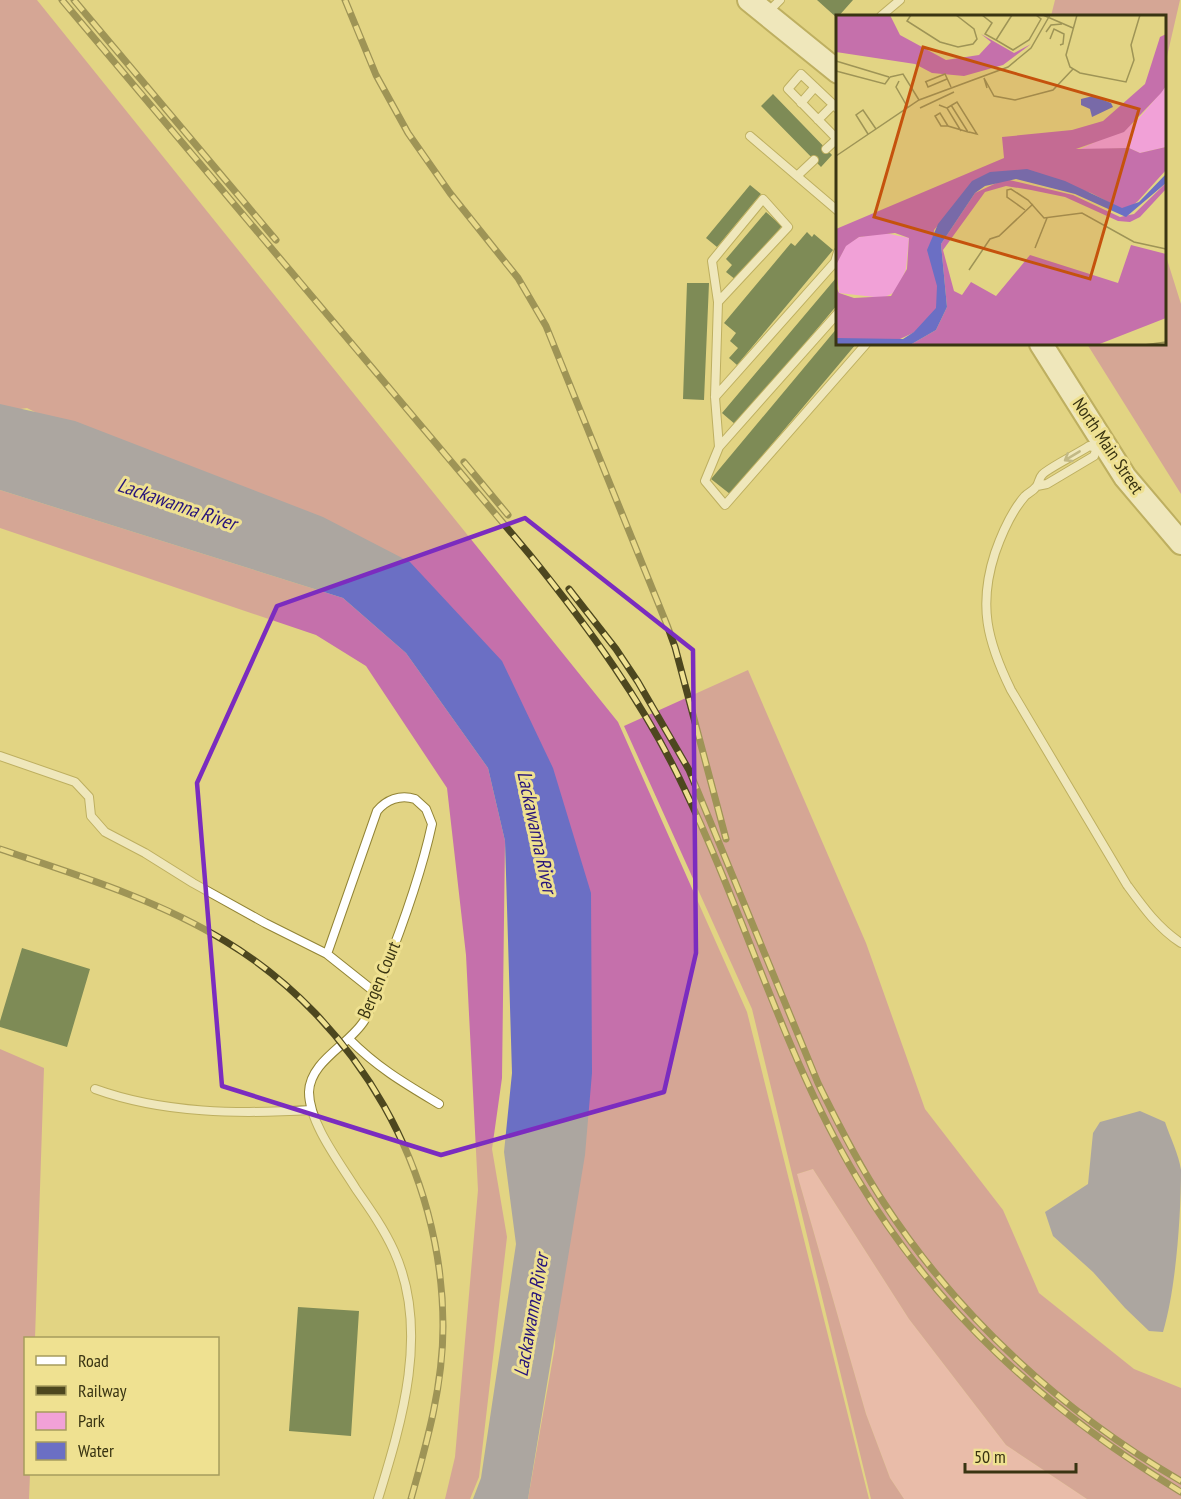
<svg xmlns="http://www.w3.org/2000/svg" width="1181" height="1499" font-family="'PT Sans Narrow',sans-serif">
  <rect width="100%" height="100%" fill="#e2d484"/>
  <path fill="#f1a1d7" d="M813,1169L909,1319L1006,1445L1087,1499H904L890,1478L866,1414L797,1174Z"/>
  <path fill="#c570ab" d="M0,0H37L618,722L747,1012L869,1499H528L555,1346L562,1156L584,962L446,658L186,489L27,408L0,412Z
    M1055,0H1180L1165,65L1164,16H1051Z
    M1165,253L1181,304V494L1087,344H1164Z
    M0,490L343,598L406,653L488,768L505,841L502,1078L492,1149L507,1237L479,1477L470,1499H445L455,1457L478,1190L466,955L447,788L366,666L316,635L0,528Z
    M748,670L866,943L925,1109L1003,1210L1039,1293L1134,1369L1181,1388V1499H1087L1006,1445L909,1319L813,1169L797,1174L866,1414L890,1478L904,1499H871L752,1009L624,726Z
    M0,1049L44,1068L35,1338H26V1474H30L29,1499H0Z"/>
  <path fill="#6b6fc4" d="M0,404L75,421L323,517L410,562L502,661L553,768L591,893L592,1073L585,1155L528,1499H473L481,1478L516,1244L504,1152L512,1073L505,841L488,768L406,653L343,598L0,490Z
    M1140,1111L1165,1122C1170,1137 1179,1155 1181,1170C1181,1215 1176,1289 1163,1332L1149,1331L1125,1308L1093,1272L1053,1236L1045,1212L1088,1184L1093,1133L1100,1122Z"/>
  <path fill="#05331f" d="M817,0H853L837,18Z
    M773,94L832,155L821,167L761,106Z
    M750,185L761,194L717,247L706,238Z
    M766,212L782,226L736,280L726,272L732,265L726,259Z
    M807,232L812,237L814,234L833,250L737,365L729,358L738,348L730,341L736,333L724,323L791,243L795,246Z
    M836,278L838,304L736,425L722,413Z
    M687,283H709L704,400L683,399Z
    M838,327V344H856L730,494L711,479Z
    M22,948L90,969L67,1047L0,1027V1021Z
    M298,1307L359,1311L351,1436L289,1431Z"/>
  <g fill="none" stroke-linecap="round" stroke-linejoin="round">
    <g stroke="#928435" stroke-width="10">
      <path id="service" d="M767,13L780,0
        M881,16L900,0
        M801,103L815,87
        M838,109L801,74L788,89L838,140
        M818,120L833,105
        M750,136L838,211
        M826,149L838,138
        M797,176L814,160
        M718,302L712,261L763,199L788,227L718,302L715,397L719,447L838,313
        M715,397L835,262L838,252
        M719,447L705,481L725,505L866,344
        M1037,486L1047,484L1094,456L1097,448L1089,446C1081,452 1046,469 1042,475C1039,478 1039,484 1036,487C1033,491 1028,493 1025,496C1011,512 1002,533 995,553C978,605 987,641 1011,690L1127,885C1143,907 1158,928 1181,943
        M0,756L75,782L89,797L91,816L105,832L145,853L193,883L265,923L327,954L376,993
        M327,954L377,811C386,800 400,794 415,799L426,809L432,824C421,875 402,927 383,975C377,991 372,1007 364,1021C349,1045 310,1061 309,1092C309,1123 340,1163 356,1189C370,1209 384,1229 394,1251C430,1330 402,1421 378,1499
        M349,1039C378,1068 404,1083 439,1104
        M95,1089C164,1114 240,1114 312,1110"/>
    </g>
    <g stroke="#928435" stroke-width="26">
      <path id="primary" d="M749,0L838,72
        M1041,344L1125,477L1181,543"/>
    </g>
    <use href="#service" stroke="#fff" stroke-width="8"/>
    <use href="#primary" stroke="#fff" stroke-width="22"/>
    <g stroke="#4d471f" stroke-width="7">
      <path id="rail" d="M62,0L530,555C589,628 644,703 684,788C746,917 784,1056 857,1178C938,1314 1047,1410 1181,1492
        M74,0L276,240
        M345,0L376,75L408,133L450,193L518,278L546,326L667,625L675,647L726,839
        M464,462L508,515
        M569,589L616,649L638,682L689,770L818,1083C838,1124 859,1165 884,1203C959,1318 1063,1412 1181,1481
        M0,849C77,875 156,899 225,941C358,1021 443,1172 443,1326C443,1386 427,1442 411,1499"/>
    </g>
    <use href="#rail" stroke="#efe191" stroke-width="4.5" stroke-dasharray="14" stroke-linecap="butt"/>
  </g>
  <defs><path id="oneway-shaft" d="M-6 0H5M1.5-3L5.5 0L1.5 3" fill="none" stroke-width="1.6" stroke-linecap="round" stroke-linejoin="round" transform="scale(1.5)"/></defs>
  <use stroke="#9c9a88" href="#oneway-shaft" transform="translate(1072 456) rotate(149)"/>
  <path d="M0 0H1181V1499H0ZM525,518L693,650L696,953L664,1092L441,1155L222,1086L197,783L277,606Z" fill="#e2d484" fill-opacity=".55" fill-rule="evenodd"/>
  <path fill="none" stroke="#7b2cbf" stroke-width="4.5" stroke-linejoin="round" d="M525,518L693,650L696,953L664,1092L441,1155L222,1086L197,783L277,606Z"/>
  <g text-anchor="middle" stroke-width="6" stroke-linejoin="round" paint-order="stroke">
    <g font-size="18" fill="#393412" stroke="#efe191">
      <text transform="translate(1108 446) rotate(56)" y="6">North Main Street</text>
      <text transform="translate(379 980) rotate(-67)" y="6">Bergen Court</text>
    </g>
    <g font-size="20" font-style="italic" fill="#27147b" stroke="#efe191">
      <text transform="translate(177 504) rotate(19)" y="7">Lackawanna River</text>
      <text transform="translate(537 832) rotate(78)" y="7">Lackawanna River</text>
      <text transform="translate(531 1315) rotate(-80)" y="7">Lackawanna River</text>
    </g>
  </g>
  <g transform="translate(836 15)">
    <rect width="330" height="330" fill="#e2d484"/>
    <path d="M330,71V132L304,138L293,133L240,136L299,108ZM49,218L73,223L70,254L61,276L47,283L3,278L0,250L10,230L23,222Z" fill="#f1a1d7"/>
    <path d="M0,0H54L64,20L110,45L143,40L155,27L145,19L178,38L195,29L167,50L128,61L96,58L79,49L0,37ZM330,19V71L325,78L288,117L240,134L293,133L304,138L330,132V155L302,186L290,196L255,178L186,156L132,176L98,215L96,237L103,272L102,294L79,317L64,324L0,326V272L3,278L18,283L55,281L71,254L73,223L59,218L23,222L10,231L0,250V214L168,143L166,122L236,115L267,106L309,69L324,22ZM169,164L237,180L284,202L298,199L330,168V174L304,202L294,207L282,206L229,182L195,175L170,171L149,177L107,235L118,276L126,280L135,267L160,281L194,240L282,268L295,230L330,239V303L261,330H74L100,315L111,292L105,229L139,178Z" fill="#c570ab"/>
    <path d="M257,81L275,88L277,92L256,102L254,94L245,90V84ZM191,154L229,166L286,193L303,187L330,159V168L290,202L239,179L180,164L149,171L139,178L105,229L111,292L100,315L74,330H0V323L67,324L78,317L100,293L101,271L91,235L102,209L136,166L154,157Z" fill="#6b6fc4"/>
    <path fill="none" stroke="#9e9456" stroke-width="1.5" d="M75,0L71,6L104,27L122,32L137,29L141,24L138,14L120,0M146,0L156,8L149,19L160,25M176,0L160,25L177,35L193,25L205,4L200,0M207,0L237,13M241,0L230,40L234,52L244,58L290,67L298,45L295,30L304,0M210,17L215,10L226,9M214,24L218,14L228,19L227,29L224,30M0,46L53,62M0,56L49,69L54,62M54,62L67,59L83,85M63,66L60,72L72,93M89,67L109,59L115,72M90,67L92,72L111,64M151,73L148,63L158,81L179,85L217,75L237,54M103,90L111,93L125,116M84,93L118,77M111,93L121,87L141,119L133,117M112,111H105L99,101L104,98L112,111L132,117L115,90M32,119L20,100L27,95L40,114M0,141L83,85L172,52L195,33L214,0M189,195L171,182V175L175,174L192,185L208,203L246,198L298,227L330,234M199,233L211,203M133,255L154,224L163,221L197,189M308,330L330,327"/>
    <path fill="#c5520d" fill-opacity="0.15" stroke="#c5520d" stroke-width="3" d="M87,32L303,94L254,264L38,202Z"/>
    <rect width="330" height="330" fill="none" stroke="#393412" stroke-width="3"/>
  </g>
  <rect x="24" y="1337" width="195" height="138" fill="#efe191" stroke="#a69c5e" stroke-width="1.5"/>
  <rect x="36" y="1356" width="30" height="9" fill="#ffffff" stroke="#a69c5e" stroke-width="1.5"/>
  <text x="78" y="1367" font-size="18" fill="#393412">Road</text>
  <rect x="36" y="1386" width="30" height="9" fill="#4d471f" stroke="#a69c5e" stroke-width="1.5"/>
  <text x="78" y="1397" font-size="18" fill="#393412">Railway</text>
  <rect x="36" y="1412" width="30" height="18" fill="#f1a1d7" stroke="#a69c5e" stroke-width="1.5"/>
  <text x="78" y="1427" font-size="18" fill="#393412">Park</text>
  <rect x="36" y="1442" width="30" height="18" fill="#6b6fc4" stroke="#a69c5e" stroke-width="1.5"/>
  <text x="78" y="1457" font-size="18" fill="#393412">Water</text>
  <path d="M965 1463v9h111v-9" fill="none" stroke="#393412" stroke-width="3"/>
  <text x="974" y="1463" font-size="18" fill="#393412" stroke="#efe191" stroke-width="4.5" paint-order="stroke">50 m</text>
</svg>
